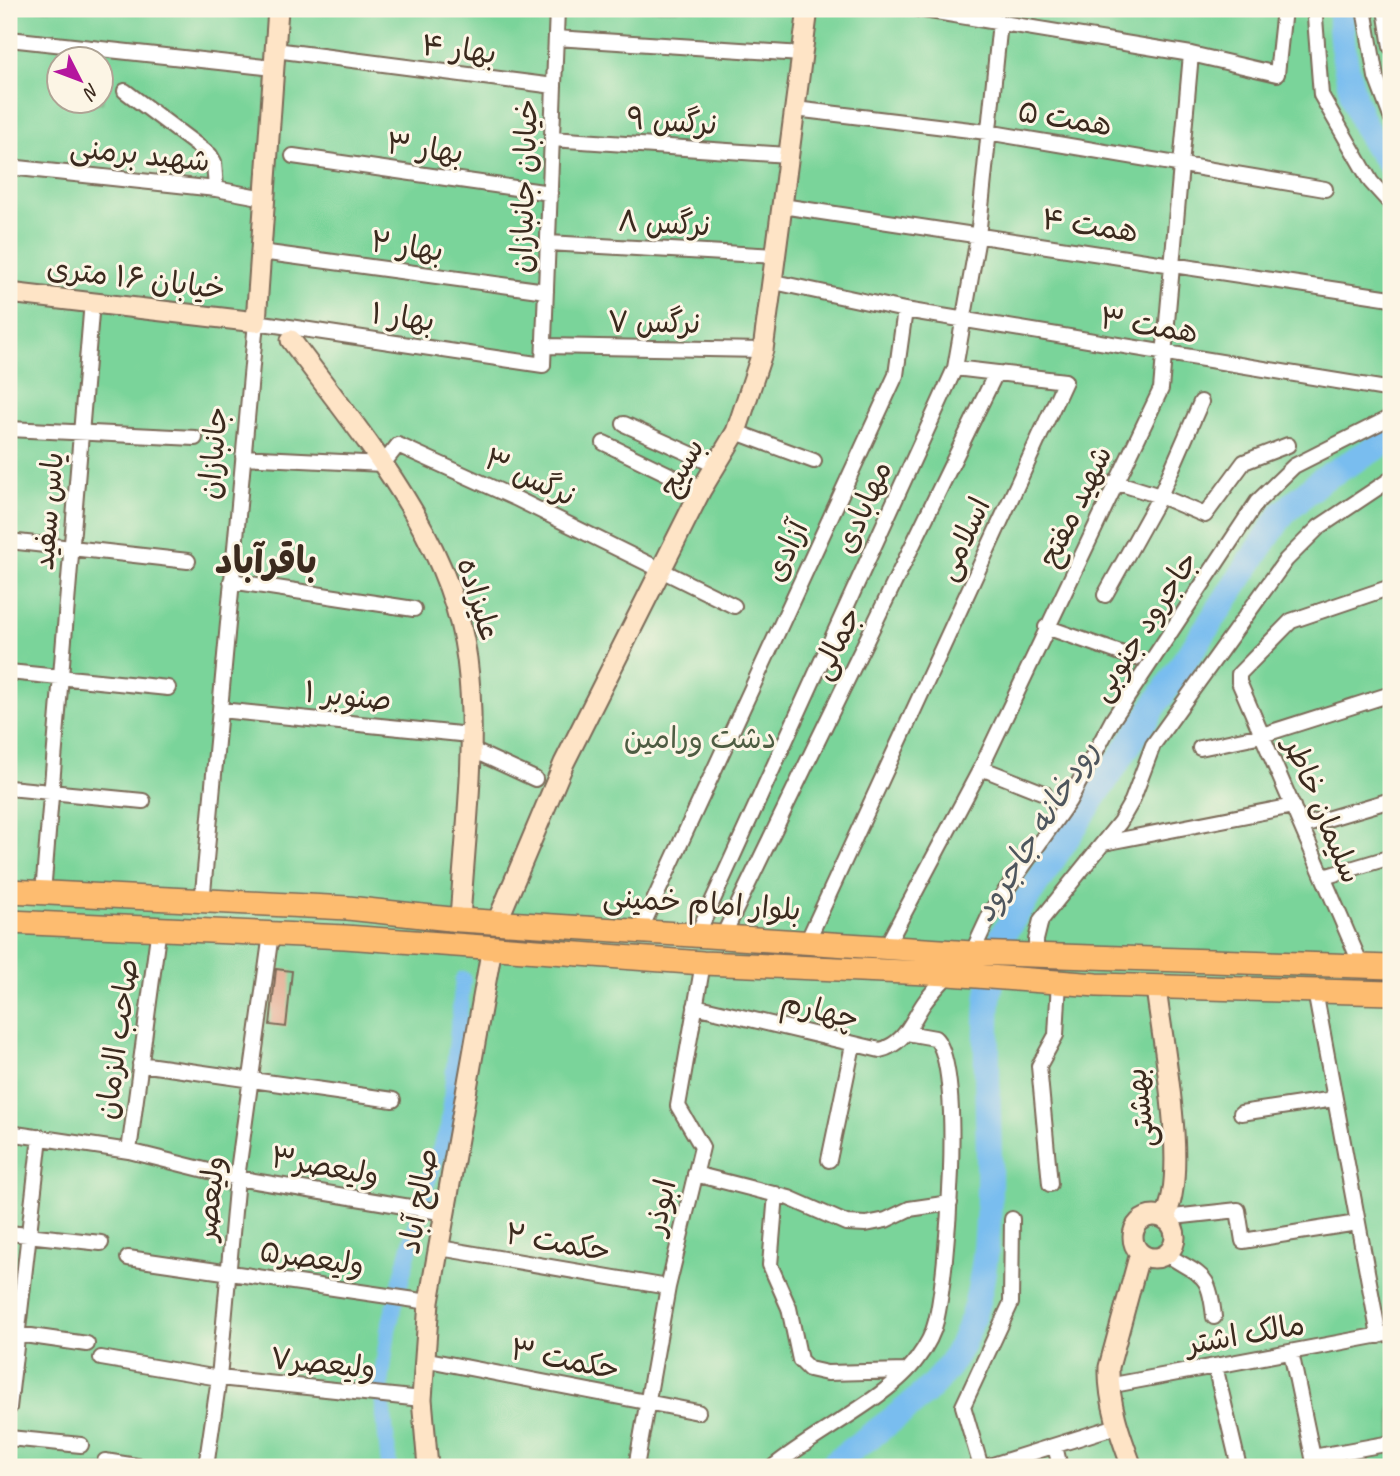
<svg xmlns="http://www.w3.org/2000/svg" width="1400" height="1476" font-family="Caveat,'Playpen Sans Arabic',sans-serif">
  <rect width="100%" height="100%" fill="#fcf5e5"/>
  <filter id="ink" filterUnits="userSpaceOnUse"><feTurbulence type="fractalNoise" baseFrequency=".0143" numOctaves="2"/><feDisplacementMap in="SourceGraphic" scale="14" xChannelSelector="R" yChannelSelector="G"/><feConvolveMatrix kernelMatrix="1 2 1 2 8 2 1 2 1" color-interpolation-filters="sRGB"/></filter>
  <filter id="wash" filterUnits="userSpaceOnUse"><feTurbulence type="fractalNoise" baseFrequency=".00686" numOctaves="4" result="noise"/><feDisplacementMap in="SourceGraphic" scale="28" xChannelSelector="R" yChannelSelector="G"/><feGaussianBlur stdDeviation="1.57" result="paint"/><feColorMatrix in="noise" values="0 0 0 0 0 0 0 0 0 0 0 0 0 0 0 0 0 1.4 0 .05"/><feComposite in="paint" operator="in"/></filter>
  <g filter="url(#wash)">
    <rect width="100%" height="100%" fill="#f5e0c3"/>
    <path fill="#7ad49a" stroke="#5a7f5c" stroke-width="2" fill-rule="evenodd" d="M9,9H1391V1467H9ZM60,60H102V102H60Z"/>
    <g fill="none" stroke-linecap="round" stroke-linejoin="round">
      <path stroke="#79bdef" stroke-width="16" d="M389,1467L381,1385L388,1330L425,1189L448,1128L463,979"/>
      <path stroke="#79bdef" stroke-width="26" d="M1342,9C1337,35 1352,101 1364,125C1371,140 1382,153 1391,166
        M830,1467C868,1435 918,1407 948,1367C1012,1282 980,1106 988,1001C990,979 998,956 1003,934L1283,513L1321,480L1391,439"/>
    </g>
    <g id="blocks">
      <path fill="#e2a78e" d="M276,969L292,971L286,1027L270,1025Z"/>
    </g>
  </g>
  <g filter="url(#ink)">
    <use href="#blocks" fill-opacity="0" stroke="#7c6a58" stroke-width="2"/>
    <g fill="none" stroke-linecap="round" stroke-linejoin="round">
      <g stroke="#7c6a58" stroke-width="18">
        <path id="street" d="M918,9L1191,54L1277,74L1284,9
          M1364,9L1376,77L1391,117
          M1385,9L1391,47
          M1315,18L1321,95L1371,182L1391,204
          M556,38L802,54
          M9,39L274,68
          M275,50L554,86
          M125,91L210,155L214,162L216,189
          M795,109L987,132L1325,189
          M552,139L788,155
          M293,156L550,193
          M9,167L216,189L265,198
          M782,206L1391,298
          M548,243L776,256
          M261,252L546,291
          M905,310L1386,389
          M544,346L763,350
          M624,424L715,465
          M9,429L195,438
          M736,432L814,461
          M604,443L701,490
          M243,457L383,464L398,445L515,498L734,606
          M1115,482L1160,496L1205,515L1244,462L1288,445
          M9,541L188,561
          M231,581L414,609
          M1105,595L1160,496L1201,402
          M1046,627L1135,658
          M9,672L168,688
          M220,710L470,735
          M1200,748L1262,735L1391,694
          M470,749L535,779
          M981,768L1044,793
          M9,788L143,801
          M1303,826L1391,800
          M1104,843L1293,806
          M1324,877L1391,857
          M43,893L92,301
          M202,903L256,322L543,365L557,9
          M640,931L896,375L905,310L774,282
          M697,935L955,368
          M723,936L996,373
          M807,942L1065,381L955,368L978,237L1000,22
          M886,947L981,768L1161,389L1191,54
          M972,953L992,910L1069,801L1113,719L1257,502L1294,466L1391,417
          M1036,956V940L1041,920L1120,822L1132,801L1153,745L1286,560L1319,527L1391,479
          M1362,967L1239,682V674L1291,621L1391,587
          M1315,991L1379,1336
          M695,1006L880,1050C905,1044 911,1022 924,1003C931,993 941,983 949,974
          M140,1064L393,1100
          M1241,1113L1334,1099
          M9,1133L129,1151L237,1178L446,1213
          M129,1151L159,927
          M829,1160L853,1045
          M695,1174L789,1198L846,1223L866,1224L886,1220L909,1209L950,1203
          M1050,1184L1039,1066L1056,1035L1059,981
          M776,1194L770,1265L789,1308L800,1360L809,1369L827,1373L906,1371
          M1164,1218L1238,1210L1243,1241L1357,1223
          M9,1233L101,1243
          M440,1248L668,1287
          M1166,1254C1202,1278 1209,1270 1214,1317
          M128,1258L429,1302
          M10,1333L87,1344
          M1291,1352L1315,1467
          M101,1358L219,1378L422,1399
          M423,1359L698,1412
          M1215,1366L1239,1467
          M1108,1386L1391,1333
          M9,1408L40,1137
          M9,1438L81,1445
          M1055,1446L1060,1467
          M1313,1457L1391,1443
          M105,1461L143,1467
          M206,1467L219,1378L237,1178L271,934
          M636,1467L668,1287L702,1147L678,1106L703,963
          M773,1467C812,1434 889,1398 917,1359C926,1347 933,1335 936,1321C947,1276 965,1066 935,1038L907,1033
          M981,1467L963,1406L1011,1303L1012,1219
          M986,1467L1117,1426"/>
      </g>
      <g stroke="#7c6a58" stroke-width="23">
        <path id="secondary" d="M9,293L256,322L278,9
          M291,340C362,436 451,536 467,659C478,744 465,834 460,920
          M497,922L564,763L701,490L736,432L763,350L808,9
          M1156,988C1162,1040 1190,1178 1164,1218
          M1133 1237a21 21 0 1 1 42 0a21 21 0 1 1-42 0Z
          M428,1467L422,1399L429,1302L492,947
          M1132,1467C1120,1435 1108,1402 1109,1367L1140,1253"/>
      </g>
      <g stroke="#7c6a58" stroke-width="26">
        <path id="primary" d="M9,891L348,908L460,920L972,953L1391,967
          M9,922L345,937L703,963L949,974L1097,985L1391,993"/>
      </g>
      <use href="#street" stroke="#fff" stroke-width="14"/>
      <use href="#secondary" stroke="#fee4c6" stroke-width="19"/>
      <use href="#primary" stroke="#fdbc70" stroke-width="23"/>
    </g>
  </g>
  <g text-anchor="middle" stroke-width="6" stroke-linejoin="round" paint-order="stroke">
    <g font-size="30" fill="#3b2a1e" stroke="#fcf5e5">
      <text transform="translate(459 49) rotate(7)" y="10">بهار ۴</text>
      <text transform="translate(1065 118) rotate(9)" y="10">همت ۵</text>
      <text transform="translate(672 121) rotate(4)" y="10">نرگس ۹</text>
      <text transform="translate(425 148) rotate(8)" y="10">بهار ۳</text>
      <text transform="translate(140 154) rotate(6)" y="10">شهید برمنی</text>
      <text transform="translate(524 186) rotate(-88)" y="10">خیابان جانبازان</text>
      <text transform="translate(664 223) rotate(3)" y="10">نرگس ۸</text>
      <text transform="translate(1090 225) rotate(8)" y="10">همت ۴</text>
      <text transform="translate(407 246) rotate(8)" y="10">بهار ۲</text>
      <text transform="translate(136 278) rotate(7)" y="10">خیابان ۱۶ متری</text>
      <text transform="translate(403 317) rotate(8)" y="10">بهار ۱</text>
      <text transform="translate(654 322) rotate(1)" y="10">نرگس ۷</text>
      <text transform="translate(1149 325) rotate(9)" y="10">همت ۳</text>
      <text transform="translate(213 453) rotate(-85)" y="10">جانبازان</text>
      <text transform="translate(681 467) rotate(-60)" y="10">بسیج</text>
      <text transform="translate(530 477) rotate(25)" y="10">نرگس ۳</text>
      <text transform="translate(1075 506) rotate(-64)" y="10">شهید مفتح</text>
      <text transform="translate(863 507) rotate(-66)" y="10">مهابادی</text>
      <text transform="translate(48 511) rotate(-85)" y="10">یاس سفید</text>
      <text transform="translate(963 539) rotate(-65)" y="10">اسلامی</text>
      <text transform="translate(786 551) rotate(-65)" y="10">آزادی</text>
      <text transform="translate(479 599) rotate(73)" y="10">علیزاده</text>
      <text transform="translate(1144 626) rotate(-57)" y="10">جاجرود جنوبی</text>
      <text transform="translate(836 643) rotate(-64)" y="10">جمالی</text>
      <text transform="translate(348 696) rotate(6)" y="10">صنوبر ۱</text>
      <text transform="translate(1323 810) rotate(67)" y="10">سلیمان خاطر</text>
      <text transform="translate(702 903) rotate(4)" y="10">بلوار امام خمینی</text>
      <text transform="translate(820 1010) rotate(14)" y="10">چهارم</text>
      <text transform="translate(117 1039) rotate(-82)" y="10">صاحب الزمان</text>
      <text transform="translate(1140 1108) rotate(-97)" y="10">بهشتی</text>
      <text transform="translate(325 1166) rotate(10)" y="10">ولیعصر۳</text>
      <text transform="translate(210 1198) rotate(-84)" y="10">ولیعصر</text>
      <text transform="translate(418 1201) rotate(-80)" y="10">صالح آباد</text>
      <text transform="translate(660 1207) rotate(-77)" y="10">ابوذر</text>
      <text transform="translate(558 1242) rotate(10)" y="10">حکمت ۲</text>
      <text transform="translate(312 1258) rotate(8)" y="10">ولیعصر۵</text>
      <text transform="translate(1245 1334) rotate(-10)" y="10">مالک اشتر</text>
      <text transform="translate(565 1359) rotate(11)" y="10">حکمت ۳</text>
      <text transform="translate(323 1363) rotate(6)" y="10">ولیعصر۷</text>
    </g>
    <g font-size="30" fill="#4e5d43" stroke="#fcf5e5">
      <text x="700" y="748">دشت ورامین</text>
    </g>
    <g font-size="32" font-style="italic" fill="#4e565d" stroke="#fcf5e5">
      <text transform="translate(1035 831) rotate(-58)" y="11">رودخانه جاجرود</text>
    </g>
    <g font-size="37" font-weight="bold" fill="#3b2a1e" stroke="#fcf5e5">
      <text x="266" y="573">باقرآباد</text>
    </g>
  </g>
  <rect width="1400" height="1476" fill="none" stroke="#fcf5e5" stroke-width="35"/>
  <g transform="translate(80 80) rotate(132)"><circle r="33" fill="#fcf5e5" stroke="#afa495" stroke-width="2"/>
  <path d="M0-5L12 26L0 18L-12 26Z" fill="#b5179e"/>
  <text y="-10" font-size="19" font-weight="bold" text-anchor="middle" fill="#3b2a1e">N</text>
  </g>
</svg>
